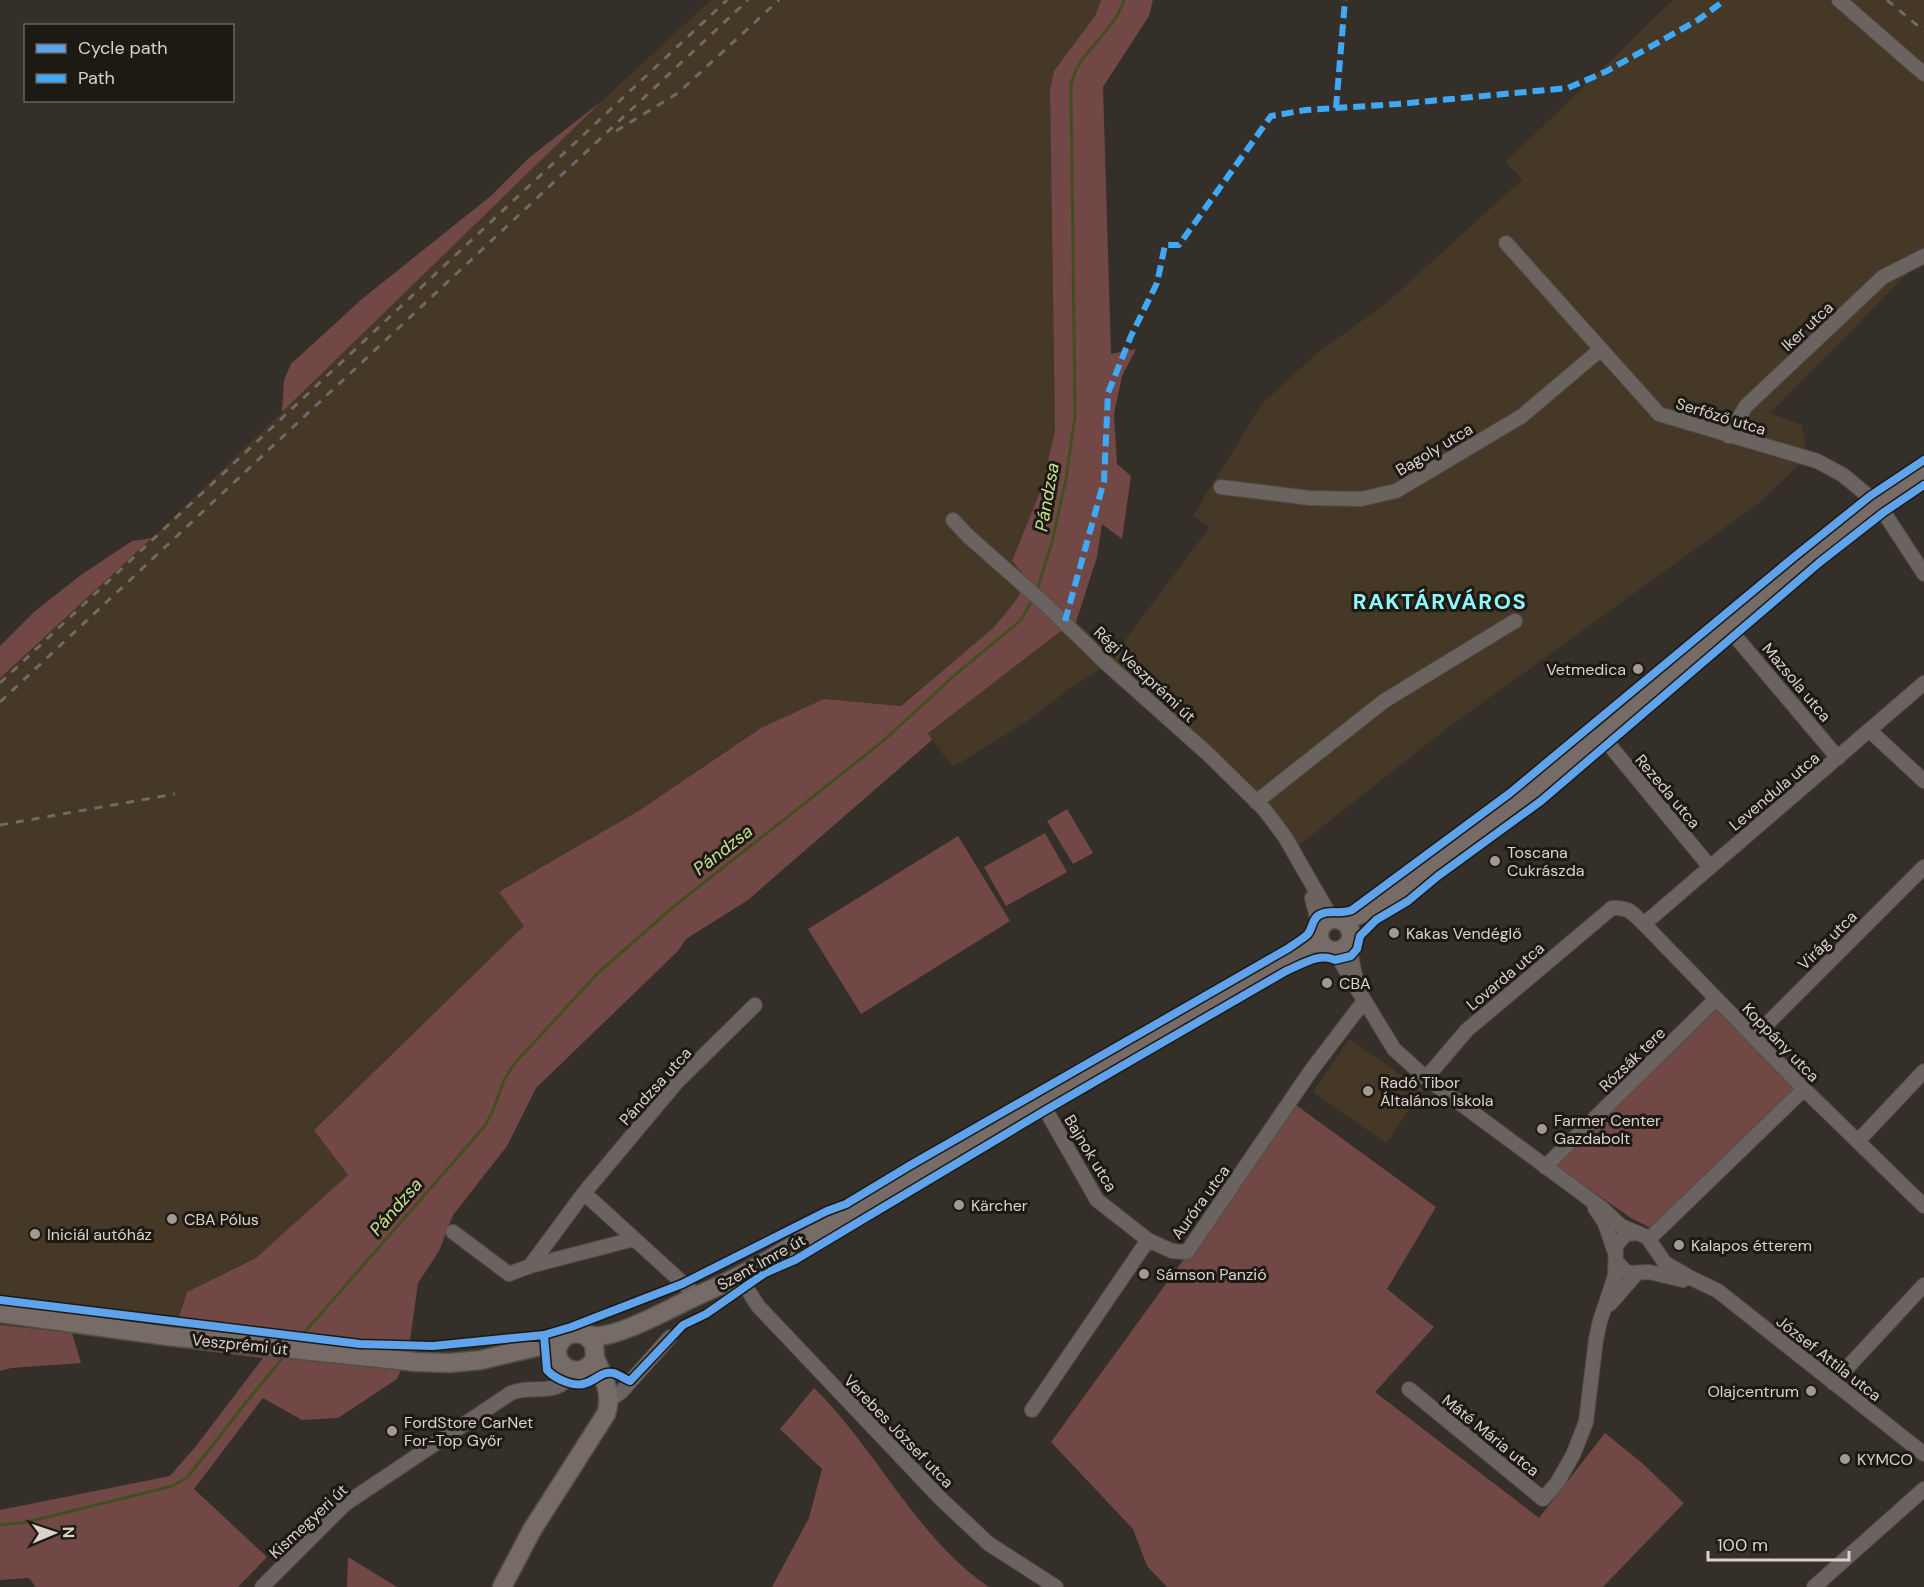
<svg xmlns="http://www.w3.org/2000/svg" width="1924" height="1587" font-family="'DM Sans',sans-serif">
  <rect width="100%" height="100%" fill="#352f29"/>
  <path fill="#453827" d="M711,0H1101L1095,16L1054,71L1050,89L1055,430L1042,487L1012,561L1028,580L1014,603L993,628L900,706L825,699L761,728L640,810L499,892L525,926L314,1129L349,1175L256,1258L187,1292L175,1329L173,1347L0,1325V678L152,538L602,101Z
    M1673,0H1924V257L1770,413L1802,425L1807,457L1759,503L1446,729L1303,842L1291,849L1285,837L1164,714L1101,669L1071,687L1029,720L953,767L927,733L1057,634L1076,622L1114,655L1210,527L1193,516L1261,405L1317,353L1384,305L1522,180L1506,162Z
    M1349,1039L1423,1090L1386,1143L1313,1092Z"/>
  <path fill="#724847" d="M1101,0H1153L1149,16L1103,87L1111,354L1136,349L1122,376L1114,414L1117,464L1131,476L1122,539L1102,524L1097,557L1076,622L1057,634L928,733L932,740L748,900L686,939L678,951L536,1088L507,1146L453,1215L439,1251L418,1283L408,1355L397,1379L338,1418L302,1420L263,1398L194,1489L267,1557L238,1587H36L29,1578L0,1580V1510L170,1476L196,1446L263,1358L173,1347L175,1329L187,1292L256,1258L348,1175L314,1130L524,926L499,892L640,810L761,728L824,699L901,706L993,628L1014,603L1028,580L1012,561L1042,487L1055,430L1050,89L1054,71L1095,16Z
    M602,101L282,412L284,380L291,364L362,299L492,195L530,157Z
    M152,538L0,678V646L34,612L81,575L132,541Z
    M1067,809L1093,853L1073,864L1047,821Z
    M1045,833L1067,872L1006,906L984,867Z
    M958,836L1010,921L861,1014L808,929Z
    M1716,1005L1799,1089L1653,1229L1631,1218L1555,1165Z
    M1296,1105L1436,1207L1387,1289L1434,1327L1375,1392L1539,1518L1605,1433L1642,1463L1684,1503L1603,1587H1167L1147,1566L1133,1529L1051,1442Z
    M0,1325L72,1333L81,1363L11,1368L0,1371Z
    M814,1388C876,1448 917,1539 989,1587H772L809,1518L822,1469L780,1429Z
    M348,1557L397,1587H347Z"/>
  <g fill="none" stroke-linecap="round" stroke-linejoin="round">
    <path stroke="#424e1f" stroke-width="3" d="M1037,590L1052,542L1066,479L1075,416L1071,86C1076,52 1114,34 1124,0
      M296,1342L484,1127L492,1113L504,1080L515,1063L598,973L672,908L882,742L956,674L1021,620L1033,599
      M0,1525L27,1522L153,1491L172,1486L187,1478L247,1401L286,1354"/>
    <g stroke="#524d47" stroke-width="16">
      <path id="minor" d="M1839,0L1924,74
        M1506,243L1659,414L1817,461L1843,475L1879,505L1924,574
        M1728,436L1746,406L1883,277L1924,256
        M1221,487L1310,498L1361,499L1396,491L1522,416L1600,350
        M953,520L968,536L1045,604L1107,664L1208,754L1264,809L1285,837L1332,919
        M1729,629L1838,758
        M1869,730L1924,781
        M1602,736L1710,867
        M1256,802L1384,701L1515,621
        M1312,898L1320,929
        M1644,924L1924,683
        M1350,938L1352,962L1356,979
        M1332,951L1339,959L1394,1049L1426,1078L1603,1209L1621,1226L1647,1237L1665,1263L1689,1277L1718,1291L1924,1454
        M1754,1037L1924,867
        M1426,1078L1467,1030L1612,908C1630,907 1632,913 1644,924L1804,1089L1924,1206
        M1040,1100L1097,1200L1148,1240
        M1858,1141L1924,1071
        M1545,1167L1716,999
        M584,1193L697,1296
        M1595,1208L1605,1223L1614,1250
        M453,1232L509,1274L530,1266L634,1239
        M1649,1239L1804,1089
        M1616,1261L1625,1271L1631,1273L1649,1272L1683,1280
        M530,1266L584,1193L676,1083L755,1005
        M739,1276L758,1306L941,1499L989,1544L1056,1587
        M1610,1304L1637,1273
        M1833,1383L1924,1285
        M1409,1389L1543,1499L1557,1483L1573,1455L1586,1422L1596,1339L1600,1321L1615,1276L1616,1245L1626,1234L1638,1233
        M608,1401L621,1392L670,1337
        M1032,1410L1148,1240L1172,1251L1187,1252L1310,1072L1364,1001
        M262,1587L345,1504L511,1393C537,1383 555,1400 574,1371
        M1814,1587L1924,1489"/>
    </g>
    <g stroke="#524d47" stroke-width="21">
      <path id="major" d="M1319 935a16 16 0 1 1 32 0a16 16 0 1 1-32 0Z
        M1342,921L1364,913L1390,898L1602,736L1823,547L1924,474
        M0,1313L167,1336L417,1362L450,1363L481,1360L561,1341
        M585,1335L594,1343L595,1358C579,1387 544,1360 562,1340C573,1327 587,1338 600,1336C611,1335 621,1331 631,1327C649,1320 666,1311 684,1302C702,1293 720,1286 737,1277C787,1252 834,1220 882,1192C1014,1116 1145,1037 1280,965L1313,943L1319,934
        M502,1587L532,1530L606,1414C613,1394 603,1376 595,1358"/>
    </g>
    <use href="#minor" stroke="#6b635f" stroke-width="14"/>
    <use href="#major" stroke="#766b66" stroke-width="18"/>
    <path stroke="#706a65" stroke-width="3" stroke-dasharray="8 8" stroke-linecap="butt" d="M1887,0L1924,31
      M616,131L678,93L779,0
      M0,683L727,0
      M0,702L748,0
      M0,825L175,794"/>
    <path stroke="#3fa9f5" stroke-width="6" stroke-dasharray="12 6" stroke-linecap="butt" d="M1336,108L1345,0
      M1065,621L1104,481L1108,393L1131,336L1157,283L1165,245H1179L1271,116L1306,110L1398,104L1568,88L1607,71L1698,20L1725,0"/>
    <g stroke="#1d1913" stroke-width="11">
      <path id="cycleway" d="M0,1300L360,1344L433,1346L544,1335L571,1327L682,1284L827,1211L846,1204L909,1166L1287,949C1293,945 1301,940 1307,935C1313,929 1311,920 1319,915C1331,909 1340,915 1352,910L1510,793L1794,557L1870,496L1924,460
        M544,1335L547,1370C555,1379 575,1388 586,1383C596,1380 602,1371 613,1373C618,1374 625,1379 630,1381L683,1325L706,1314L765,1273L795,1260L1046,1110L1286,971C1301,965 1319,952 1335,960L1351,956L1357,949L1360,936L1376,920L1408,901L1438,876L1541,801L1820,562L1884,512L1924,485"/>
    </g>
    <use href="#cycleway" stroke="#60a3ed" stroke-width="8"/>
  </g>
  <g fill="#a09a93" stroke="#1d1913" stroke-width="2">
    <circle cx="1638" cy="669" r="6"/>
    <circle cx="1495" cy="861" r="6"/>
    <circle cx="1394" cy="933" r="6"/>
    <circle cx="1327" cy="983" r="6"/>
    <circle cx="1368" cy="1091" r="6"/>
    <circle cx="1542" cy="1129" r="6"/>
    <circle cx="959" cy="1205" r="6"/>
    <circle cx="172" cy="1219" r="6"/>
    <circle cx="35" cy="1234" r="6"/>
    <circle cx="1679" cy="1245" r="6"/>
    <circle cx="1144" cy="1274" r="6"/>
    <circle cx="1811" cy="1391" r="6"/>
    <circle cx="392" cy="1431" r="6"/>
    <circle cx="1845" cy="1459" r="6"/>
  </g>
  <g text-anchor="middle" stroke-width="6" stroke-linejoin="round" paint-order="stroke">
    <g font-size="16" fill="#d9d3cc" stroke="#1d1913">
      <text transform="translate(1807 326) rotate(-43)" y="6">Iker utca</text>
      <text transform="translate(1721 416) rotate(17)" y="6">Serfőző utca</text>
      <text transform="translate(1434 449) rotate(-31)" y="6">Bagoly utca</text>
      <text transform="translate(1145 674) rotate(43)" y="6">Régi Veszprémi út</text>
      <text transform="translate(1797 682) rotate(50)" y="6">Mazsola utca</text>
      <text transform="translate(1668 791) rotate(50)" y="6">Rezeda utca</text>
      <text transform="translate(1774 791) rotate(-40)" y="6">Levendula utca</text>
      <text transform="translate(1827 940) rotate(-45)" y="6">Virág utca</text>
      <text transform="translate(1505 976) rotate(-40)" y="6">Lovarda utca</text>
      <text transform="translate(1781 1042) rotate(46)" y="6">Koppány utca</text>
      <text transform="translate(1632 1059) rotate(-44)" y="6">Rózsák tere</text>
      <text transform="translate(655 1086) rotate(-48)" y="6">Pándzsa utca</text>
      <text transform="translate(1091 1153) rotate(59)" y="6">Bajnok utca</text>
      <text transform="translate(1200 1202) rotate(-54)" y="6">Auróra utca</text>
      <text transform="translate(761 1262) rotate(-29)" y="6">Szent Imre út</text>
      <text transform="translate(240 1344) rotate(6)" y="6">Veszprémi út</text>
      <text transform="translate(1829 1358) rotate(38)" y="6">József Attila utca</text>
      <text transform="translate(899 1431) rotate(46)" y="6">Verebes József utca</text>
      <text transform="translate(1491 1435) rotate(39)" y="6">Máté Mária utca</text>
      <text transform="translate(308 1521) rotate(-43)" y="6">Kismegyeri út</text>
    </g>
    <g font-size="16" fill="#d9d3cc" stroke="#1d1913" text-anchor="start">
      <text x="1626" y="675" text-anchor="end">Vetmedica</text>
      <text x="1507" y="858">Toscana<tspan x="1507" dy="18">Cukrászda</tspan></text>
      <text x="1406" y="939">Kakas Vendéglő</text>
      <text x="1339" y="989">CBA</text>
      <text x="1380" y="1088">Radó Tibor<tspan x="1380" dy="18">Általános Iskola</tspan></text>
      <text x="1554" y="1126">Farmer Center<tspan x="1554" dy="18">Gazdabolt</tspan></text>
      <text x="971" y="1211">Kärcher</text>
      <text x="184" y="1225">CBA Pólus</text>
      <text x="47" y="1240">Iniciál autóház</text>
      <text x="1691" y="1251">Kalapos étterem</text>
      <text x="1156" y="1280">Sámson Panzió</text>
      <text x="1799" y="1397" text-anchor="end">Olajcentrum</text>
      <text x="404" y="1428">FordStore CarNet<tspan x="404" dy="18">For-Top Győr</tspan></text>
      <text x="1857" y="1465">KYMCO</text>
    </g>
    <g font-size="18" font-style="italic" fill="#cae293" stroke="#1d1913">
      <text transform="translate(1047 497) rotate(-80)" y="6">Pándzsa</text>
      <text transform="translate(723 850) rotate(-38)" y="6">Pándzsa</text>
      <text transform="translate(396 1207) rotate(-49)" y="6">Pándzsa</text>
    </g>
    <g font-size="22" font-weight="bold" letter-spacing="1.5" fill="#8df9fd" stroke="#1d1913">
      <text x="1440" y="609">RAKTÁRVÁROS</text>
    </g>
  </g>
  <rect x="24" y="24" width="210" height="78" fill="#1d1913" stroke="#68635d" stroke-width="1.5"/>
  <rect x="36" y="44" width="30" height="9" fill="#60a3ed" stroke="#68635d" stroke-width="1.5"/>
  <text x="78" y="54" font-size="18" fill="#d9d3cc">Cycle path</text>
  <rect x="36" y="74" width="30" height="9" fill="#3fa9f5" stroke="#68635d" stroke-width="1.5"/>
  <text x="78" y="84" font-size="18" fill="#d9d3cc">Path</text>
  <g transform="translate(54 1533) rotate(88)" stroke="#1d1913" stroke-width="4.5" paint-order="stroke">
  <path d="M0-4.5L10 22L0 15L-10 22Z" fill="#d9d3cc"/>
  <text y="-9" font-size="16" font-weight="bold" text-anchor="middle" fill="#d9d3cc">N</text>
  </g>
  <path d="M1708 1551v9h141v-9" fill="none" stroke="#d9d3cc" stroke-width="3"/>
  <text x="1717" y="1551" font-size="18" fill="#d9d3cc" stroke="#1d1913" stroke-width="4.5" paint-order="stroke">100 m</text>
</svg>
